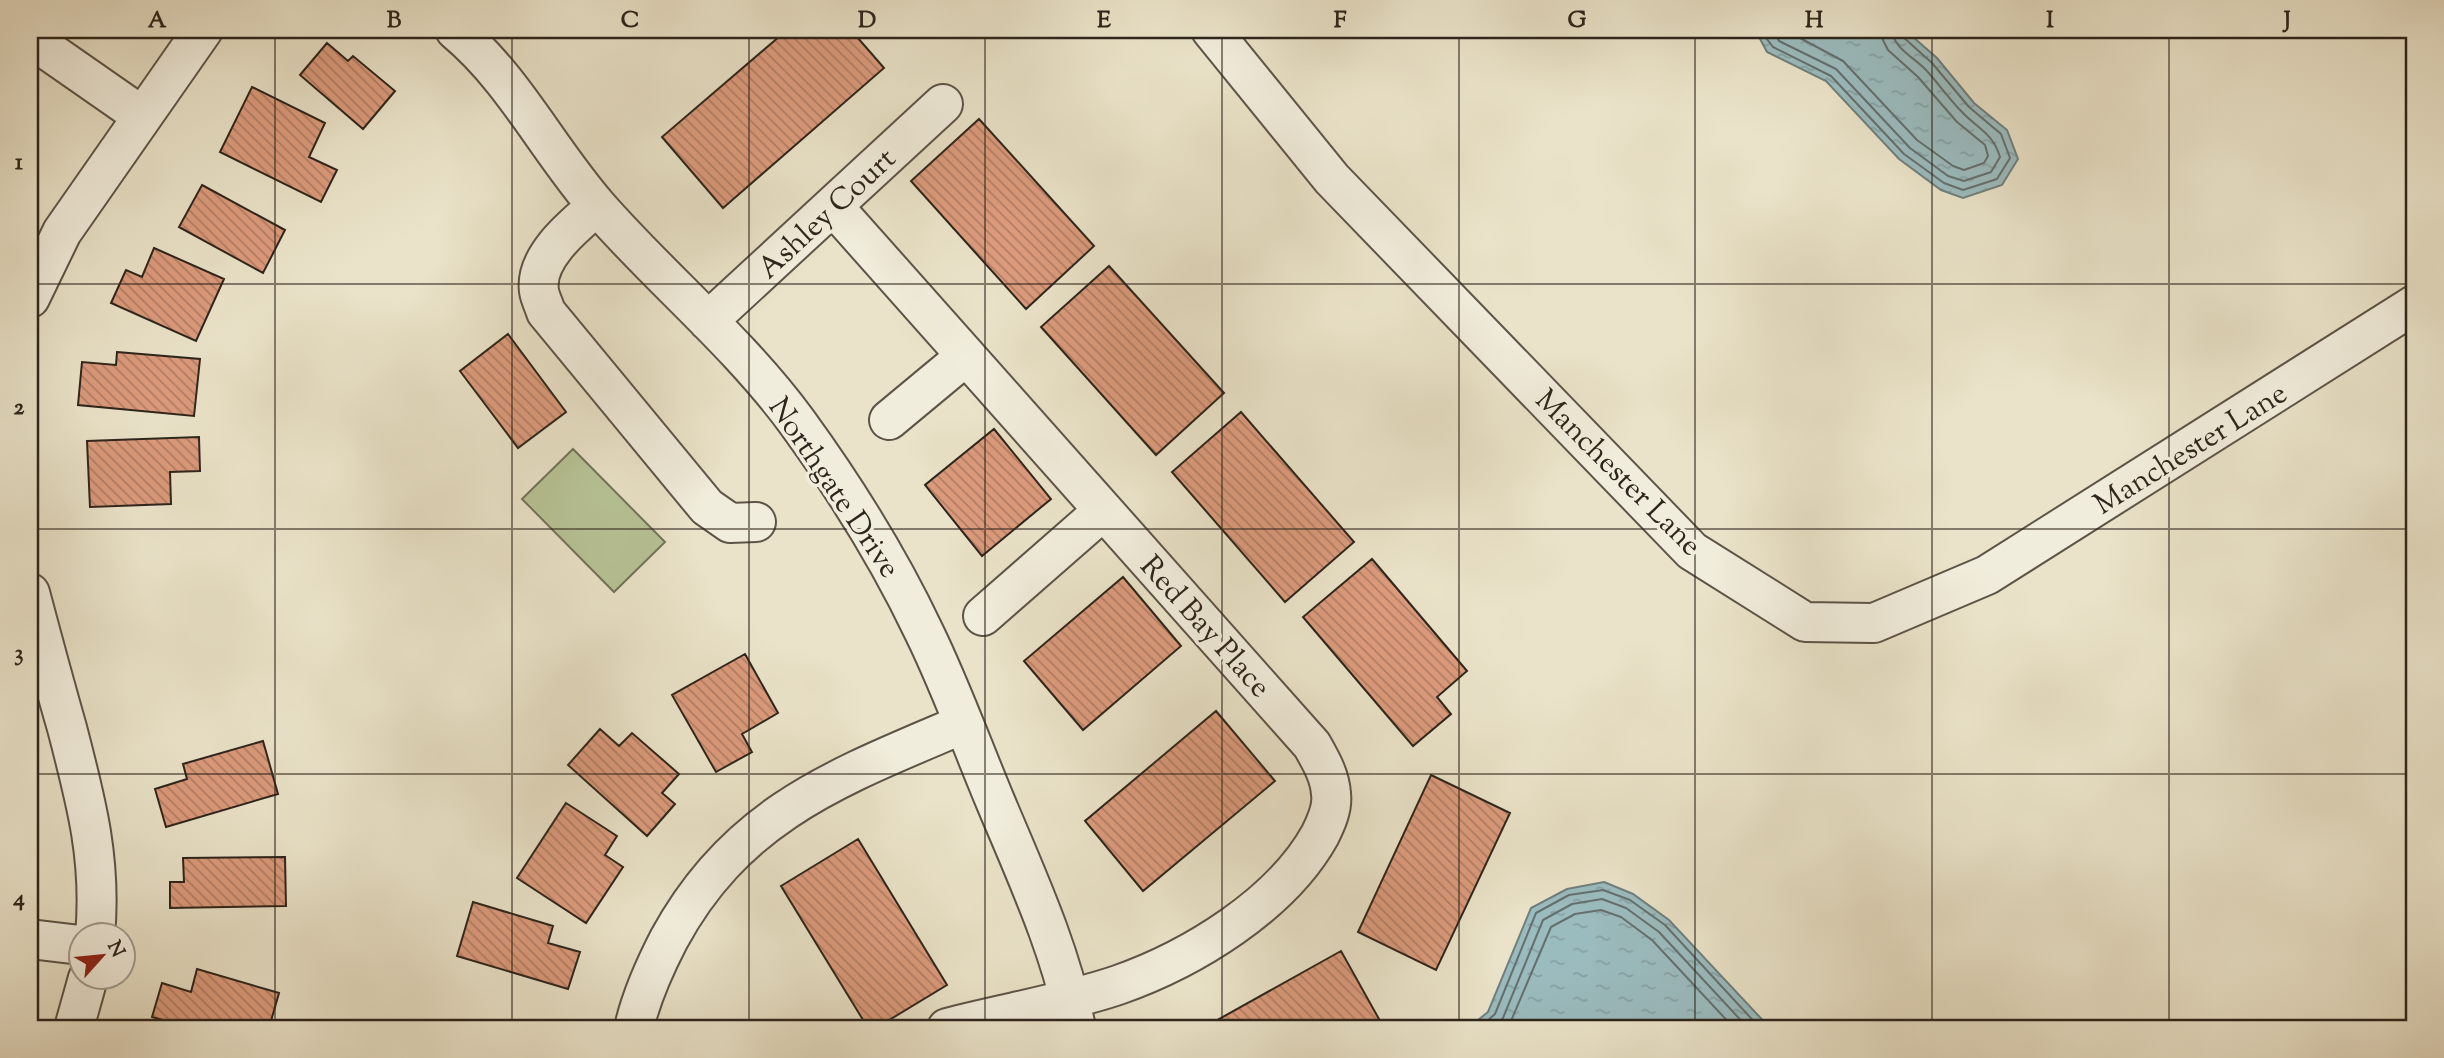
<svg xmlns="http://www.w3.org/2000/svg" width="2444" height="1058" font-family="'Sorts Mill Goudy',serif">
  <defs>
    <pattern id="water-ripples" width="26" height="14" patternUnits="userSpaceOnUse" patternTransform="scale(1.75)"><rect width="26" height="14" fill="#9bbcbf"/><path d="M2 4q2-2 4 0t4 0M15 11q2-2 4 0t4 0" fill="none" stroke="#86a1a4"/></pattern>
    <pattern id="building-back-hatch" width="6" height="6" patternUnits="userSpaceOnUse" patternTransform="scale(1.75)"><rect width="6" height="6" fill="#dc9b7c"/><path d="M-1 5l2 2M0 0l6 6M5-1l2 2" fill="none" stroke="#b37e65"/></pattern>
  </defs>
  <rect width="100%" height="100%" fill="#eae3c9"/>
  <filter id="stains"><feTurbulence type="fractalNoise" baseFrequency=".00286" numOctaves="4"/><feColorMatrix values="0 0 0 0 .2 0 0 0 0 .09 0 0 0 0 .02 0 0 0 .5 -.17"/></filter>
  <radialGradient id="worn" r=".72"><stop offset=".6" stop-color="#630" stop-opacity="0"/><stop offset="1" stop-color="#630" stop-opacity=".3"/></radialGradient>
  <path fill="#b7c396" stroke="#727459" stroke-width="2" d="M573,449L665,542L614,592L522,499Z"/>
  <path fill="url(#water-ripples)" stroke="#6f807e" stroke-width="2" d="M1749,30H1905L1937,58L1974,103L2007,130L2018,159L2002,185L1963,198L1941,190L1899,159L1826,81L1767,52L1759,37Z
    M1604,882L1633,894L1669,920L1770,1028H1468L1488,1012L1531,908L1567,889Z"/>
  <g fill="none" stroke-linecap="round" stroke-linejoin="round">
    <path stroke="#64706e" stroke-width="2" d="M1760,30L1773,47L1831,76L1904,154L1944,183L1963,190L1997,179L2010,158L2001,134L1969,107L1932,63L1903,37L1901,30
      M1773,30L1779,41L1836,69L1910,148L1948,176L1964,181L1991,172L2000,157C1993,133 1978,129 1962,112C1949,99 1939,84 1926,70C1915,58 1893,48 1892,30
      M1785,30L1843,61L1917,140L1953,166L1964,170L1984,163L1988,156L1985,145L1957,122L1918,77L1888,50L1883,40L1881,30
      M1479,1028L1495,1014L1536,913L1569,895L1603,890L1630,900L1665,925L1760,1028
      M1493,1028L1503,1018L1543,920L1572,904L1602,899L1626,908L1659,932L1748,1028
      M1508,1028L1551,927L1575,914L1601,910L1621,917L1652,940L1734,1028"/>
  </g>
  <path fill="url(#building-back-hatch)" stroke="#2e251c" stroke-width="2" d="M787,30H851L884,68L723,208L662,137Z
    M327,43L348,61L353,56L395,91L363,129L300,75Z
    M252,87L325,123L309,157L337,170L321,202L220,152Z
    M979,119L1094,246L1026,309L911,181Z
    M202,185L285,230L263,273L179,227Z
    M154,248L224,279L196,341L111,303L126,270L142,277Z
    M1109,266L1224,393L1156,455L1041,327Z
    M508,334L566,412L518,448L460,371Z
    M117,352L200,359L194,416L78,405L82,362L116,365Z
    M1241,412L1354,542L1285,602L1172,472Z
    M994,429L1051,499L982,556L925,485Z
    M199,437L200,471L170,472L171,504L90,507L87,441Z
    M1372,559L1467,671L1437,697L1451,714L1413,746L1303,617Z
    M1123,577L1181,646L1083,730L1024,661Z
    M745,654L778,713L742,734L752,752L716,772L672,695Z
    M1216,711L1275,781L1143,891L1085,821Z
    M600,729L619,746L632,733L679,774L662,793L675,804L647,836L568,765Z
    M263,741L278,794L166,827L155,789L187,779L183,764Z
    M1431,775L1510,813L1436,970L1358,932Z
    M566,803L617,836L605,855L623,867L586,923L517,878Z
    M858,839L947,985L876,1028H868L781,886Z
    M285,857L286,906L170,908V882H184L183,858Z
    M473,902L553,926L548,943L580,952L568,989L457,956Z
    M1341,951L1384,1028H1203Z
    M197,969L279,993L269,1028H192L152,1017L162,983L191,992Z
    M460,1022L533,1026V1028H459Z"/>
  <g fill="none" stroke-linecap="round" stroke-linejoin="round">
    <g stroke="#5d5447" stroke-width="42">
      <path id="minor" d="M455,30C514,79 548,150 598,207C662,280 739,343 797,422C845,488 889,558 924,632C951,687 972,746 996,803C1027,877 1061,950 1076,1028
        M1211,30L1332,179L1692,551L1805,622L1874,623L1987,575L2414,305
        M30,38L142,116
        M597,206C575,225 534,257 539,291C540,298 544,305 546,312L707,507L730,523L756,522
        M833,206L1312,745C1321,761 1330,776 1331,794C1333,808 1326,823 1320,835C1281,905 1192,959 1118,985C1062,1004 1003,1013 947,1028
        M30,298L62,232L203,30
        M708,321L943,104
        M889,420L966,356
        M30,593C42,638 54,683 67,728C86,801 102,860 95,936
        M983,616L1103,511
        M30,939L80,945
        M74,1028L88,978
        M634,1028C641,997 654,968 669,939C737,813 839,777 963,724"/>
    </g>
    <use href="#minor" stroke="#f1eddc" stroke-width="38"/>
  </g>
  <path fill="none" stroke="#2e251c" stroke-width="2" stroke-opacity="0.55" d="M275,30V1028M512,30V1028M749,30V1028M985,30V1028M1222,30V1028M1459,30V1028M1695,30V1028M1932,30V1028M2169,30V1028M30,284H2414M30,529H2414M30,774H2414"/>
  <g text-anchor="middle" stroke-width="7" stroke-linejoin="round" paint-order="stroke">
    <g font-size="30" fill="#2e251c" stroke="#f1eddc">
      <text transform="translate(826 213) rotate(-43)" y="10">Ashley Court</text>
      <text transform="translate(2190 448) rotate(-32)" y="10">Manchester Lane</text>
      <text transform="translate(1619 472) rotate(45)" y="10">Manchester Lane</text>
      <text transform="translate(835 487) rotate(56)" y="10">Northgate Drive</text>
      <text transform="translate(1206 626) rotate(48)" y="10">Red Bay Place</text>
    </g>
  </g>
  <rect width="2444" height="1058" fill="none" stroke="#eae3c9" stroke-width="77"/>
  <g transform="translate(102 956) rotate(63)"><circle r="33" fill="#f1eddc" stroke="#a39d8f" stroke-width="2"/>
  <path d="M0-5L12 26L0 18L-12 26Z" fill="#8f2418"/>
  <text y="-10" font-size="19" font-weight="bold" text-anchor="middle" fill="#2e251c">N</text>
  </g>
  <rect x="38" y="38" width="2368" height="982" fill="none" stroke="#2e251c" stroke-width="2.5"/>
  <g font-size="23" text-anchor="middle" font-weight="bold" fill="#2e251c">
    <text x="157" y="27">A</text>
    <text x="394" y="27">B</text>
    <text x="630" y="27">C</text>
    <text x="867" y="27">D</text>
    <text x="1104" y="27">E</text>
    <text x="1340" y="27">F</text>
    <text x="1577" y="27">G</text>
    <text x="1814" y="27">H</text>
    <text x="2050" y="27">I</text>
    <text x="2287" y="27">J</text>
    <text x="19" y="169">1</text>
    <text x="19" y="414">2</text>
    <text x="19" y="660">3</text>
    <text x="19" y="905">4</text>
  </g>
  <rect width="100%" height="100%" filter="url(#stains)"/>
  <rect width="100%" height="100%" fill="url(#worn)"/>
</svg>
